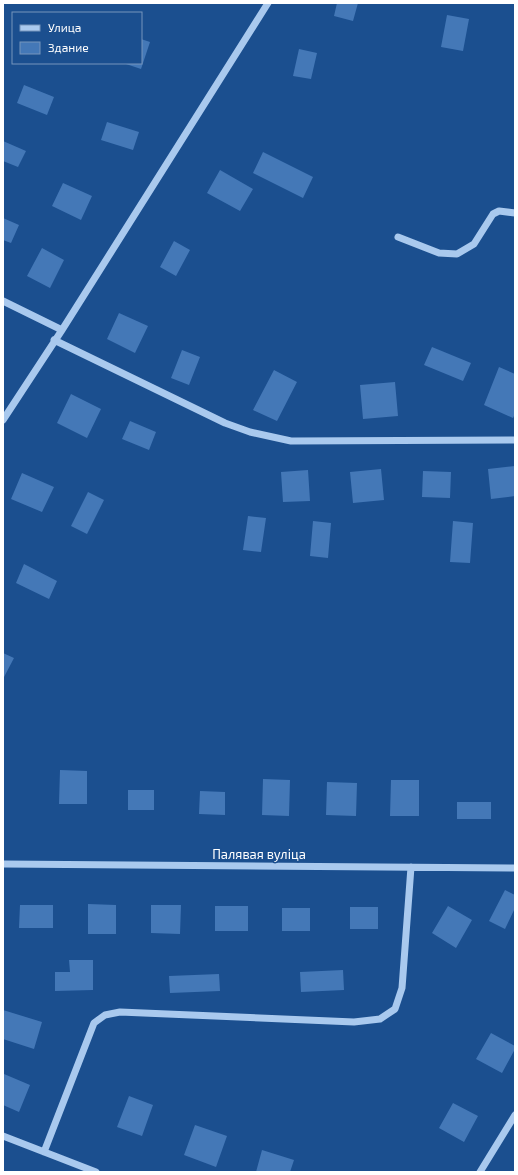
<svg xmlns="http://www.w3.org/2000/svg" width="518" height="1175" font-family="'Exo 2',sans-serif">
  <rect width="100%" height="100%" fill="#1b4f8f"/>
  <path fill="#4478b7" d="M337,3H358L353,21L334,16Z
    M447,15L469,19L463,51L441,47Z
    M141,39L150,42L141,69L123,63H141Z
    M299,49L317,53L311,79L293,76Z
    M24,85L54,97L47,115L17,103Z
    M107,122L139,132L133,150L101,140Z
    M3,141L26,151L18,167L3,161Z
    M263,152L313,177L303,198L253,173Z
    M220,170L253,189L240,211L207,193Z
    M63,183L92,196L81,220L52,206Z
    M3,218L19,225L11,243L3,240Z
    M174,241L190,250L176,276L160,267Z
    M42,248L64,260L50,288L27,276Z
    M119,313L148,326L135,353L107,339Z
    M432,347L471,363L463,381L424,365Z
    M182,350L200,357L189,385L171,378Z
    M499,367L515,374V414L513,418L484,405Z
    M274,370L297,382L277,421L253,410Z
    M395,382L398,416L363,419L360,385Z
    M71,394L101,409L87,438L57,423Z
    M130,421L156,432L149,450L122,439Z
    M515,466V496L491,499L488,469Z
    M381,469L384,500L353,503L350,472Z
    M308,470L310,501L283,502L281,472Z
    M423,471L451,472L450,498L422,497Z
    M22,473L54,487L42,512L11,499Z
    M88,492L104,500L87,534L71,526Z
    M248,516L266,518L261,552L243,550Z
    M313,521L331,523L328,558L310,556Z
    M453,521L473,523L470,563L450,562Z
    M24,564L57,581L49,599L16,583Z
    M3,653L14,658L3,679Z
    M60,770L87,771V804H59Z
    M263,779L290,780L289,816L262,815Z
    M391,780H419V816H390Z
    M327,782L357,783L356,816L326,815Z
    M128,790H154V810H128Z
    M200,791L225,792V815L199,814Z
    M457,802H491V819H457Z
    M505,890L515,895V908L505,929L489,921Z
    M88,904L116,905V934H88Z
    M20,905H53V928H19Z
    M151,905H181L180,934L151,933Z
    M215,906H248V931H215Z
    M448,906L472,920L456,948L432,933Z
    M350,907H378V929H350Z
    M282,908H310V931H282Z
    M69,960H93V990L55,991V972H70Z
    M343,970L344,990L301,992L300,972Z
    M219,974L220,991L170,993L169,976Z
    M3,1010L42,1022L34,1049L3,1039Z
    M491,1033L515,1046V1049L502,1073L476,1059Z
    M4,1074L30,1085L19,1112L3,1105Z
    M129,1096L153,1105L142,1136L117,1127Z
    M453,1103L478,1116L464,1142L439,1128Z
    M195,1125L227,1136L216,1167L184,1155Z
    M262,1150L294,1160L290,1172H256Z"/>
  <g fill="none" stroke-linecap="round" stroke-linejoin="round">
    <path stroke="#a9c9ee" stroke-width="7" d="M398,237L439,253L457,254L474,244L493,214L499,211L515,213
      M3,301L62,330
      M54,340L225,423L250,432L291,441L515,440
      M3,420L62,330L268,3
      M3,864L515,868
      M3,1136L96,1172
      M44,1152L94,1023L105,1015L120,1012L354,1022L380,1019L395,1009L402,988L411,867
      M480,1172L515,1115"/>
  </g>
  <g text-anchor="middle" stroke-width="3" stroke-linejoin="round" paint-order="stroke">
    <g font-size="13" fill="#fff" stroke="#1b4f8f">
      <text x="259" y="859">Палявая вуліца</text>
    </g>
  </g>
  <rect width="518" height="1175" fill="none" stroke="#ffffff" stroke-width="8"/>
  <rect x="12" y="12" width="130" height="52" fill="#1b4f8f" stroke="#7695bc"/>
  <rect x="20" y="25" width="20" height="6" fill="#a9c9ee" stroke="#7695bc"/>
  <text x="48" y="32" font-size="12" fill="#ffffff">Улица</text>
  <rect x="20" y="42" width="20" height="12" fill="#4478b7" stroke="#7695bc"/>
  <text x="48" y="52" font-size="12" fill="#ffffff">Здание</text>
</svg>
